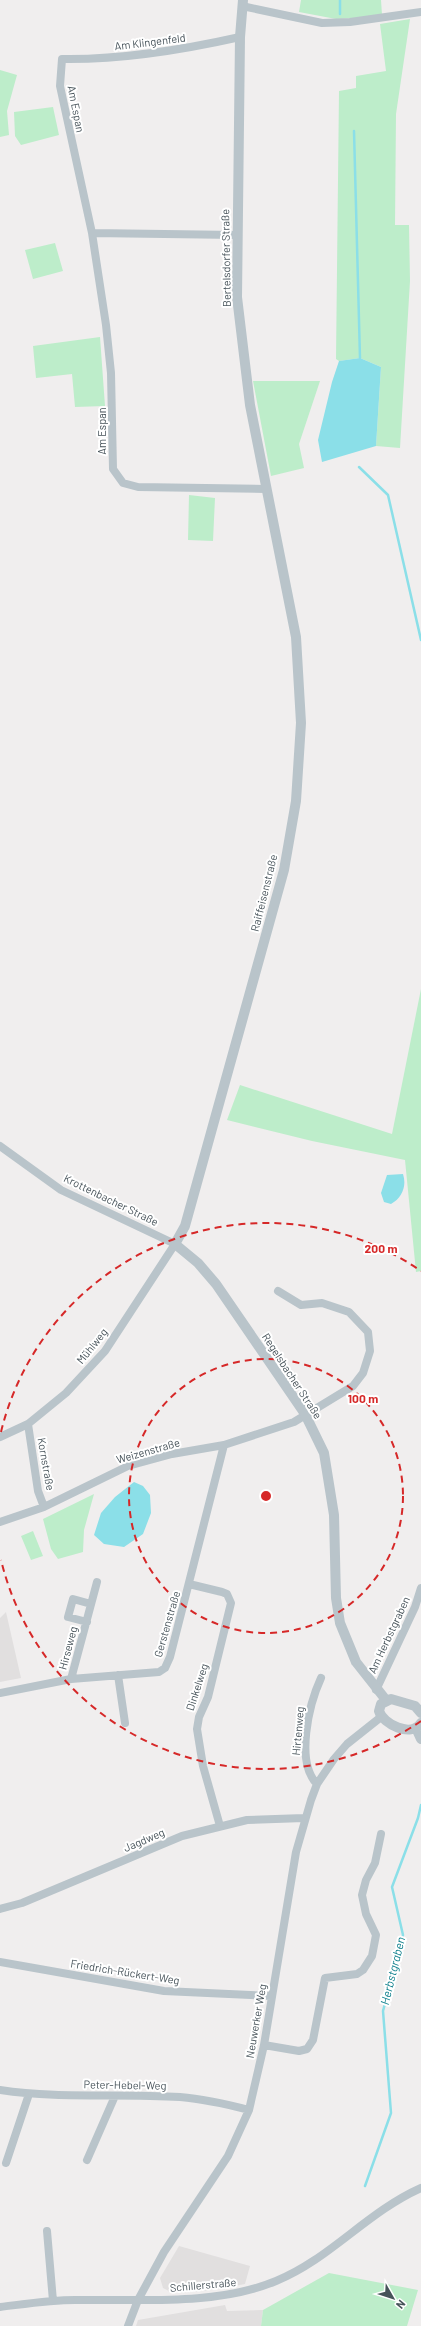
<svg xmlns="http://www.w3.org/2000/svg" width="421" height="2326" font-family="Barlow,sans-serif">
  <rect width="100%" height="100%" fill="#f0eeee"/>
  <path fill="#e1dfdf" d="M6,1612L21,1678L0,1682V1618Z
    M179,2246L250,2266L245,2284L213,2290L171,2293L167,2290L163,2288L160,2278Z
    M225,2305L227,2311L263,2310L261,2326H136L138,2320Z"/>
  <path fill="#bdedca" d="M301,0H381L382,15L377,17L336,19L299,12Z
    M410,19L396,114L395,225H409L410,281L400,448L376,446L381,367L360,358L339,361L336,359L339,91L356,88V76L386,71L380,24Z
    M0,70L17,75L7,111L9,135L0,137Z
    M53,107L59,135L21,145L15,136L14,112Z
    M55,243L63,271L33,279L25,250Z
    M100,337L105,406L75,407L72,374L36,378L33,346Z
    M253,381H320L299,444L304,468L271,476Z
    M189,495L215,498L213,541L188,540Z
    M421,989V1271L416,1272L405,1160L312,1141L227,1120L240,1085L392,1134Z
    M94,1494L84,1530L83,1552L58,1559L51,1549L43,1519Z
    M33,1531L43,1556L31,1560L21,1536Z
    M329,2273L418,2290L407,2326H261L263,2310Z"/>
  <path fill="#8bdfe8" d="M360,358L381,367L376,446L322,462L318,440L332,382L339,361Z
    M403,1174C407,1186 402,1198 391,1204L384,1202L381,1193L387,1175Z
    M134,1482L143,1486L150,1495L151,1513L143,1534L124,1547L104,1544L94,1535L101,1513L115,1497Z"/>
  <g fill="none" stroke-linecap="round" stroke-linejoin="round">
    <path stroke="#8bdfe8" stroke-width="2.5" d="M340,14V0
      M354,131L360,358
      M359,467L388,495L421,640
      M365,2186L391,2113L383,2011L403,1935L392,1887L418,1818L421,1805"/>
    <path stroke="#b9c4ca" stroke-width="8" d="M242,6L322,23L350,22L421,12
      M240,37C182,50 122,60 62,59L60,86L92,233L106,325L111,373L113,469L123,483L138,487L266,489
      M92,233L237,235
      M0,1146L61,1190L175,1244L105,1351L66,1393L28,1424L0,1437
      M28,1424L38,1491L44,1507
      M0,1522L44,1507L128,1466L172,1454L224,1445L294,1422L353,1386L363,1373L370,1351L368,1332L349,1312L322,1303L301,1305L278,1291
      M189,1584L222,1592L227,1594L231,1603L208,1697L199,1717L197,1729L203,1766L220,1826
      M87,1622L68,1617L73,1599L91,1604
      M118,1675L125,1723
      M71,1679L97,1582
      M376,1690L415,1607L421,1588
      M0,1693L71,1679L159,1672L165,1668L170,1657L224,1445
      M317,1784C295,1762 309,1704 321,1678
      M0,1909L22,1903L182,1836L247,1820L304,1818
      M0,1962L164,1991L271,1996
      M264,2045L299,2051L307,2049L313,2040L325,1978L357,1974L363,1970L372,1956L376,1935L366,1914L362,1895L366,1880L375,1863L381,1834
      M0,2090C60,2099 120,2093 180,2097C204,2099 226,2104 249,2110
      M87,2160L115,2096
      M6,2163L29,2094
      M47,2231L53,2301
      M0,2307C25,2304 50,2300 75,2300C139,2299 216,2306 276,2281C330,2259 367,2212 421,2188
      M128,2326L138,2300L164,2252L228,2156L249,2110L264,2045L296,1852L311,1800L317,1784L334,1759L347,1744L381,1717"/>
    <path stroke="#b9c4ca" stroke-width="10" d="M243,0L240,37L237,297L250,405L296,637L301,723L296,801L284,870L185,1226L175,1244L198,1263L216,1284L305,1414L324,1453L334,1515L336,1598L340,1623L356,1662L386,1700
      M421,1713L415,1706L391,1699L381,1704L379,1711C383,1724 411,1738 421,1723
      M416,1728L421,1739"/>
  </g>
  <g fill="none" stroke="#d62828" stroke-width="2" stroke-dasharray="7 5">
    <circle cx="266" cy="1496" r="137"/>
    <path d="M421 1721A273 273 0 0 1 1 1560M1 1432A273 273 0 0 1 421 1271"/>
  </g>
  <g text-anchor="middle" stroke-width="4" stroke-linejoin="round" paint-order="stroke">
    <g font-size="11" fill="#47535a" stroke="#fff">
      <text transform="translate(150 42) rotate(-7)" y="4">Am Klingenfeld</text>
      <text transform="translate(76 109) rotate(79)" y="4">Am Espan</text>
      <text transform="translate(226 258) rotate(-91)" y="4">Bertelsdorfer Straße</text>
      <text transform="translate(102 431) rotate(-90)" y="4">Am Espan</text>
      <text transform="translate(264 893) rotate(-76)" y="4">Raiffeisenstraße</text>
      <text transform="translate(111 1200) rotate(26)" y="4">Krottenbacher Straße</text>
      <text transform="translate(92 1346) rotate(-51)" y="4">Mühlweg</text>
      <text transform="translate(292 1376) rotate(57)" y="4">Regelsbacher Straße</text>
      <text transform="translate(148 1451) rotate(-16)" y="4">Weizenstraße</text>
      <text transform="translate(46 1464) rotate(80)" y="4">Kornstraße</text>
      <text transform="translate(167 1624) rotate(-74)" y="4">Gerstenstraße</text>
      <text transform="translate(389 1635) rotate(-65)" y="4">Am Herbstgraben</text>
      <text transform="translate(68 1648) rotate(-75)" y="4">Hirseweg</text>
      <text transform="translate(197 1687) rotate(-72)" y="4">Dinkelweg</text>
      <text transform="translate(298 1731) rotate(-85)" y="4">Hirtenweg</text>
      <text transform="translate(144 1840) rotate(-23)" y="4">Jagdweg</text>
      <text transform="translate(125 1972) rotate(9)" y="4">Friedrich-Rückert-Weg</text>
      <text transform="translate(256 2021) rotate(-80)" y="4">Neuwerker Weg</text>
      <text transform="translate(125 2085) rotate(1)" y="4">Peter-Hebel-Weg</text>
      <text transform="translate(203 2285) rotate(-5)" y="4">Schillerstraße</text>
    </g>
    <g font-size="12" font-style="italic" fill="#11818d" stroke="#fff">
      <text transform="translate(393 1971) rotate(-76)" y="4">Herbstgraben</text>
    </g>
  </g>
  <circle cx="266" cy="1496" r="6" fill="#d62828" stroke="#fff" stroke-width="2"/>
  <g font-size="12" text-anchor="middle" font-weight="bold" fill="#d62828" stroke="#fff" stroke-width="4" stroke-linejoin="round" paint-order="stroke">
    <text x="381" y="1253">200 m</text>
    <text x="363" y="1403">100 m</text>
  </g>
  <g transform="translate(393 2298) rotate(129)" stroke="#ffffff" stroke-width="3" paint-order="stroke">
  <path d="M0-3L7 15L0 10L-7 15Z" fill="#47535a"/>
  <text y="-6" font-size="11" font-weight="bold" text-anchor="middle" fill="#47535a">N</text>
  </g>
</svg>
